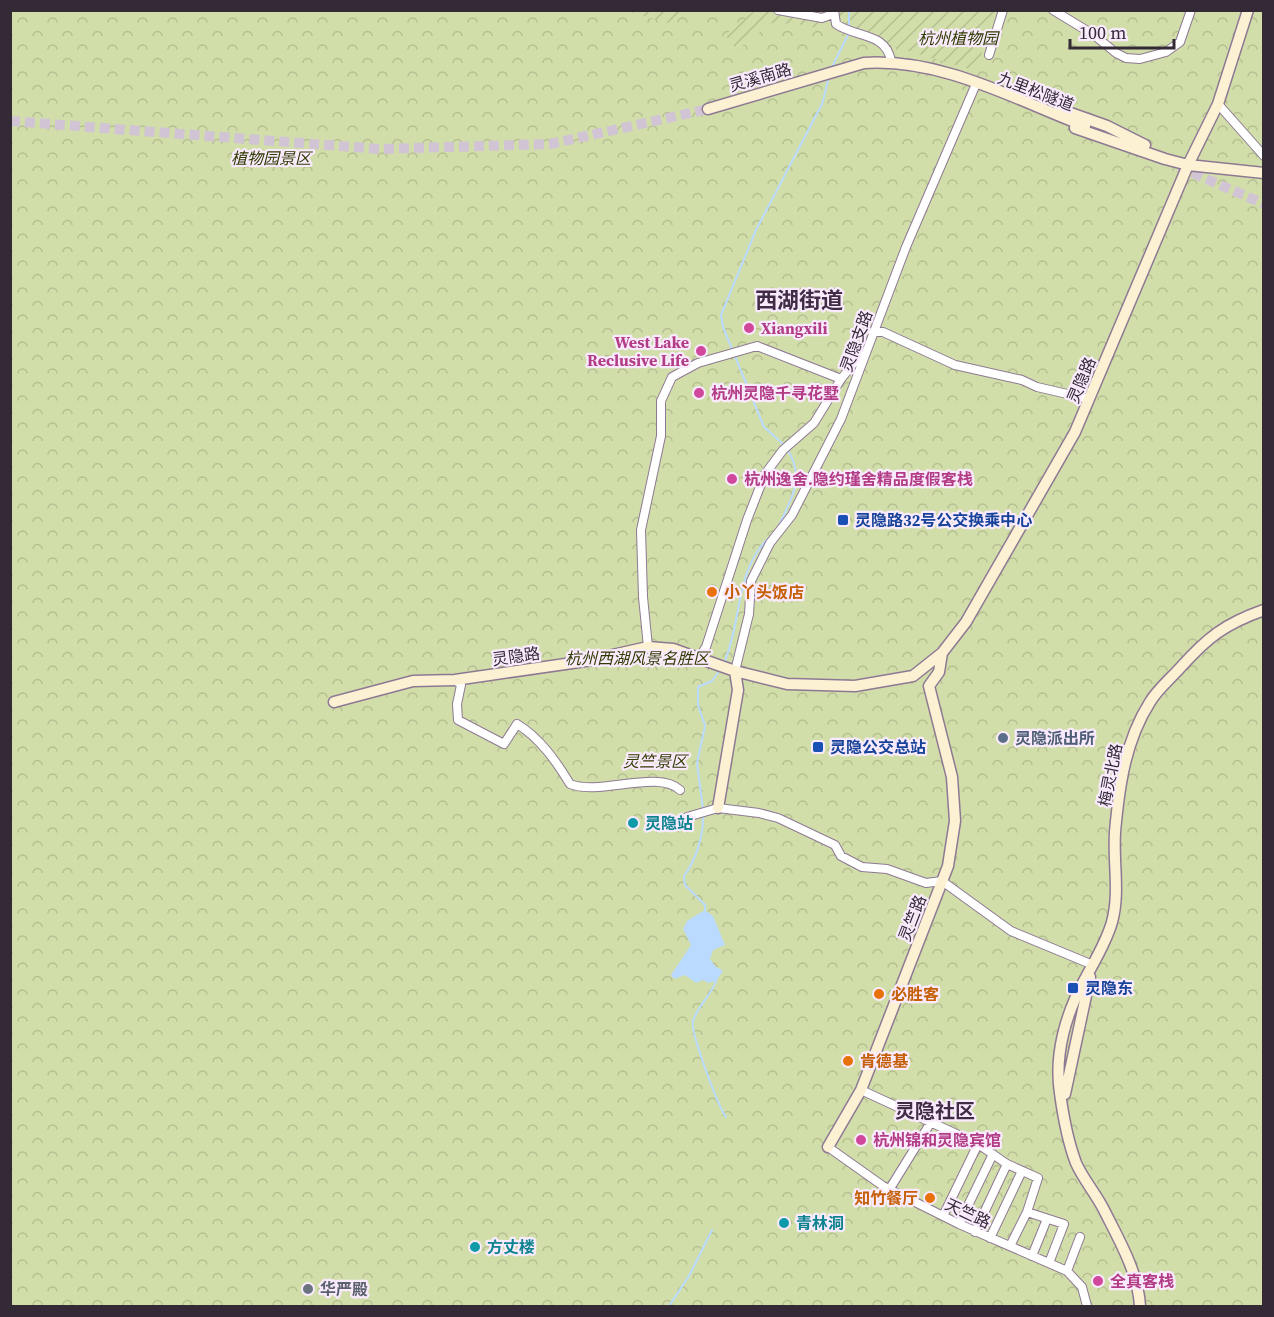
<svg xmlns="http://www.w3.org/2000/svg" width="1274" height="1317" font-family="'Source Serif 4','Noto Sans SC',serif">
  <defs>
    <pattern id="forest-crowns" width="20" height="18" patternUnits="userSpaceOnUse" patternTransform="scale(1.5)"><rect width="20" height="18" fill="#d2dea9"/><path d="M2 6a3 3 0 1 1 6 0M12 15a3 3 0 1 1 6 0" fill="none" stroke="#b5bf92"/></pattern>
    <pattern id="garden-furrows" width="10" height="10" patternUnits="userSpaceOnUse" patternTransform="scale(1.5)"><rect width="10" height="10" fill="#d2dea9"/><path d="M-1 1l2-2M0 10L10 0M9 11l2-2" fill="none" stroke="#b5bf92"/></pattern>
  </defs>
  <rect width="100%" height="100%" fill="#f9ebfd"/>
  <path fill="url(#forest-crowns)" d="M10,11H1263V1306H11Z"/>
  <path fill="url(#garden-furrows)" d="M627,11H682L675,25Z
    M754,11H995L976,71L895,47L840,23H830L817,28L798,24L771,23L737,50L725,35Z"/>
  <path fill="#badbff" d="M705,910L713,916L725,945L713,950L710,959L715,966L723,971L716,981L708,983L703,980L696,983L685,975L674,979L671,975L691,945L683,929L687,921Z"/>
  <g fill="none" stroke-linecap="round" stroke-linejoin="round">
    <path stroke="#badbff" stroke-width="2" d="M831,69L849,33V10
      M784,445L764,427L723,327L721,315L756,230L822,104L829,77
      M778,527C791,500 806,477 787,449
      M724,663C743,620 734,566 773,534
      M703,809L697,763L705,726L698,705V687L712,681L720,670
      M703,815C704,834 696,860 684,876L685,885L705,905V910
      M716,981C711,996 697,1006 693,1021C690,1032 718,1106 726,1117
      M669,1306L689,1276L712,1230"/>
    <path stroke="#d1c4d5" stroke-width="10" stroke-dasharray="10 5" stroke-linecap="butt" d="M10,121L380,149L550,144L708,109
      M1179,167L1264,204"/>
    <g stroke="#8e7994" stroke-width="10">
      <path id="street" d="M778,10L822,18L833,14
        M834,10L836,24C856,38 886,32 891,61
        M1053,10L1094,35L1116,53L1126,58L1140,59L1166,52L1180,42L1191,10
        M989,55L1003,10
        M1218,104L1264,156
        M872,332H883L955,365L1022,380L1037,387L1089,399
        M648,647L643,597L641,530L661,436V401L672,377L698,363L757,346L841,379L857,359L865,354
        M699,658L706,647L747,520L765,474L783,450L814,423L841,379
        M735,671L749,614L751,581L770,543L792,515L841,419L906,247L976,84
        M455,680L461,685L457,704L458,720L504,744L517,724C540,738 556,761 570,784C599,796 658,769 680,790
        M687,817L718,808L759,813L778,818L835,845L841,856L862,867L887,869L926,883L942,881L1011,931L1093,965
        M861,1090L978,1144L1007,1164L1038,1178L1027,1212L1064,1224L1049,1263
        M828,1147L883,1186L959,1224L1067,1271L1082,1287L1087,1306
        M889,1190L931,1122
        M943,1216L978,1144
        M959,1224L993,1154
        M975,1232L1007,1164
        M990,1238L1022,1171
        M1010,1246L1027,1212
        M1032,1256L1047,1219
        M1067,1271L1080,1237"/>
    </g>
    <g stroke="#8e7994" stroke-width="13">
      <path id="secondary" d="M708,109L864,63C942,58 1014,99 1085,126
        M1059,109L1107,126L1145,145
        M1075,128L1165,159L1188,165L1264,173
        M913,676L942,653L966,622L1075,432L1188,165L1218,104L1248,10
        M929,686L939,672L942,653
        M334,702L413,681L455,680L586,661L648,647L673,649L735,671L787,684L855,686L913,676
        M718,808L738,690L735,671
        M1065,1094L1090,977
        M828,1147L861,1090L948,866L955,821L952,777L929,686
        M1140,1306C1138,1272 1119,1240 1104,1210C1096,1194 1083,1179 1076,1163C1068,1142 1063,1115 1060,1093C1054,1054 1066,1013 1085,979C1095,960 1106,943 1112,922C1120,893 1113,862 1115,832C1119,787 1125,741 1150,702C1157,690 1170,679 1180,668C1207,638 1224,624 1264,610"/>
    </g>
    <use href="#street" stroke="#fff" stroke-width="8"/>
    <use href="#secondary" stroke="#fcf1d3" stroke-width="10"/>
  </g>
  <g fill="#d1479c" stroke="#f9ebfd" stroke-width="2">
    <circle cx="749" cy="328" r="6"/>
    <circle cx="701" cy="351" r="6"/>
    <circle cx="699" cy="393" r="6"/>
    <circle cx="732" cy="479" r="6"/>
    <circle cx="861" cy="1140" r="6"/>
    <circle cx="1098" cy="1281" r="6"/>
  </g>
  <g fill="#1a4fb4" stroke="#f9ebfd" stroke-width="2">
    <rect x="837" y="514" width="12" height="12" rx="3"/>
    <rect x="812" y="741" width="12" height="12" rx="3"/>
    <rect x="1067" y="982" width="12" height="12" rx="3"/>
  </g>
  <g fill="#e8710a" stroke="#f9ebfd" stroke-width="2">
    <circle cx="712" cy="592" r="6"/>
    <circle cx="879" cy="994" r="6"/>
    <circle cx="848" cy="1061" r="6"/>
    <circle cx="930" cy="1198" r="6"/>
  </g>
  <circle fill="#5c6f8a" stroke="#f9ebfd" stroke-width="2" cx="1003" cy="738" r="6"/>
  <g fill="#0f9aa8" stroke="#f9ebfd" stroke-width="2">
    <circle cx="633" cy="823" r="6"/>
    <circle cx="784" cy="1223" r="6"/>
    <circle cx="475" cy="1247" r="6"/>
  </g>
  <circle fill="#6b7280" stroke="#f9ebfd" stroke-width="2" cx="308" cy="1289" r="6"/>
  <g text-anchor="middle" stroke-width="4.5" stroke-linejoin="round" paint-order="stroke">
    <g font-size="16" font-style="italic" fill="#313a00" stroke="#f9ebfd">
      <text x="958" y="44">杭州植物园</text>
      <text x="271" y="164">植物园景区</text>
      <text x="637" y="664">杭州西湖风景名胜区</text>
      <text x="655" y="767">灵竺景区</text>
    </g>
    <g font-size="16" fill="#332a36" stroke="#f9ebfd">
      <text transform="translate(760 77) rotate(-16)" y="6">灵溪南路</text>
      <text transform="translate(1036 91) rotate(21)" y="6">九里松隧道</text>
      <text transform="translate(856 341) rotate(-70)" y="6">灵隐支路</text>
      <text transform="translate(1081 380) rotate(-67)" y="6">灵隐路</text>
      <text transform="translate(516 656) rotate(-8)" y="6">灵隐路</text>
      <text transform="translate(1110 775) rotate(-79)" y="6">梅灵北路</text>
      <text transform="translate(912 918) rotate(-69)" y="6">灵竺路</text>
      <text transform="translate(968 1213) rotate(25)" y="6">天竺路</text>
    </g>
    <g font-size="16" font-weight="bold" fill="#b23c85" stroke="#f9ebfd" text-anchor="start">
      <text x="761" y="334">Xiangxili</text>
      <text x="689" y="348" text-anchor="end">West Lake<tspan x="689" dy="18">Reclusive Life</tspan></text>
      <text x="711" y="399">杭州灵隐千寻花墅</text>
      <text x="744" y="485">杭州逸舍.隐约瑾舍精品度假客栈</text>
      <text x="873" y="1146">杭州锦和灵隐宾馆</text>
      <text x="1110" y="1287">全真客栈</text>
    </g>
    <g font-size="16" font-weight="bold" fill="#164399" stroke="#f9ebfd" text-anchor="start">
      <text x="855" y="526">灵隐路32号公交换乘中心</text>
      <text x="830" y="753">灵隐公交总站</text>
      <text x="1085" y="994">灵隐东</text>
    </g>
    <g font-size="16" font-weight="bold" fill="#c56008" stroke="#f9ebfd" text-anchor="start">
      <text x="724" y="598">小丫头饭店</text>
      <text x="891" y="1000">必胜客</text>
      <text x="860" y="1067">肯德基</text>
      <text x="918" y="1204" text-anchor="end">知竹餐厅</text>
    </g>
    <g font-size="16" font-weight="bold" fill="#4e5e75" stroke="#f9ebfd" text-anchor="start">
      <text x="1015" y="744">灵隐派出所</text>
    </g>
    <g font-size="16" font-weight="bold" fill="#0d838f" stroke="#f9ebfd" text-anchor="start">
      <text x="645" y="829">灵隐站</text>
      <text x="796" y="1229">青林洞</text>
      <text x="487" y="1253">方丈楼</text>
    </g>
    <g font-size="16" font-weight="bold" fill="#5b616d" stroke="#f9ebfd" text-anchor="start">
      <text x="320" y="1295">华严殿</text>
    </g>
    <g font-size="20" font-weight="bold" fill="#402d45" stroke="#f9ebfd">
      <text x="935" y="1118">灵隐社区</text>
    </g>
    <g font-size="22" font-weight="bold" fill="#402d45" stroke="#f9ebfd">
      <text x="799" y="308">西湖街道</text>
    </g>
  </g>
  <rect width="1274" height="1317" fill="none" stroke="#332a36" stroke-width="24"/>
  <path d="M1070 39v9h104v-9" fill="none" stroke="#332a36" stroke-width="3"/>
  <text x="1079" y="39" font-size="18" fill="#332a36" stroke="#f9ebfd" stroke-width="4.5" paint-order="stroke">100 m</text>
</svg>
